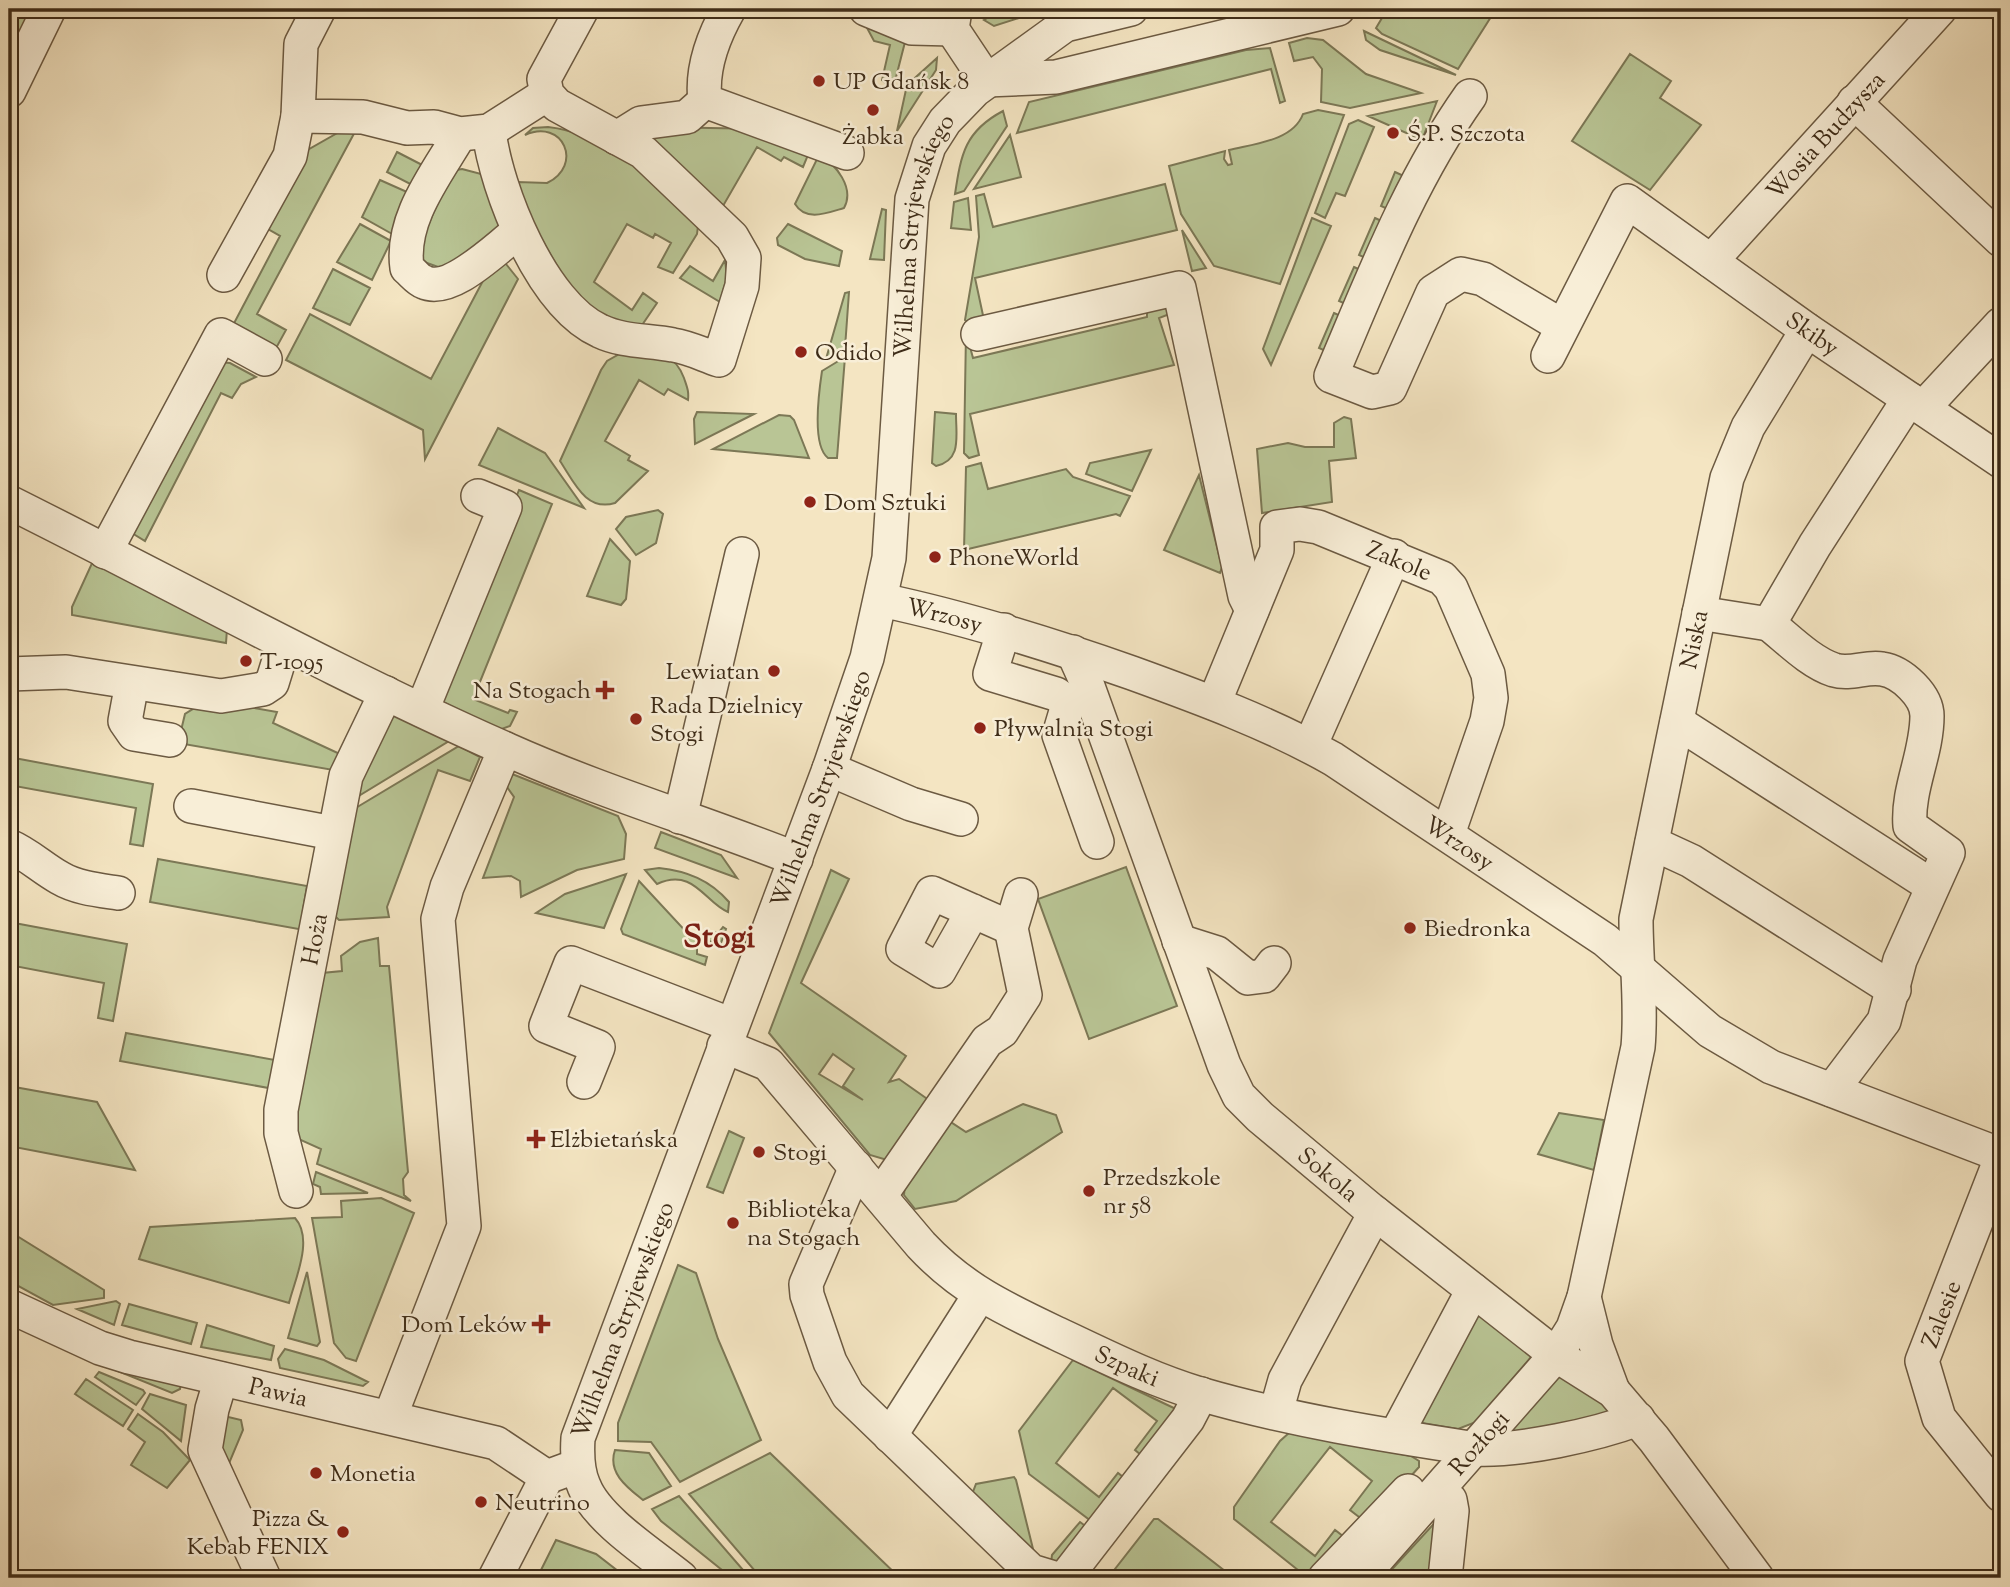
<svg xmlns="http://www.w3.org/2000/svg" width="2010" height="1587" font-family="'Sorts Mill Goudy',serif">
  <rect width="100%" height="100%" fill="#f4e5c2"/>
  <filter id="stains"><feTurbulence type="fractalNoise" baseFrequency=".00286" numOctaves="4"/><feColorMatrix values="0 0 0 0 .2 0 0 0 0 .09 0 0 0 0 .02 0 0 0 .5 -.17"/></filter>
  <radialGradient id="worn" r=".72"><stop offset=".6" stop-color="#630" stop-opacity="0"/><stop offset="1" stop-color="#630" stop-opacity=".3"/></radialGradient>
  <path fill="#b9c595" stroke="#7c7856" stroke-width="2" fill-rule="evenodd" d="M9,9H31L9,53Z
    M1423,9H1496L1458,69L1382,34L1376,28L1382,18Z
    M997,12L1022,17L994,26L984,20Z
    M866,26L905,42L893,89L882,80L890,45L874,41Z
    M1364,31L1456,75L1380,50L1366,40Z
    M1307,38L1323,40L1366,74L1421,93L1350,108L1321,102L1322,69L1313,57L1294,61L1289,43Z
    M1270,48L1285,101L1280,103L1271,69L1017,133L1029,102L1246,50Z
    M1630,54L1671,81L1660,98L1701,125L1650,190L1572,141Z
    M937,58L936,70L897,131L907,85Z
    M1437,101L1422,140L1368,116Z
    M1318,110L1344,115L1280,284L1214,266L1181,214L1169,166L1225,151L1224,159L1228,165L1232,164L1229,150C1253,144 1293,141 1303,114Z
    M1003,111L1007,126L964,191L955,194C961,154 965,131 1003,111Z
    M1358,120L1374,127L1345,196L1336,193L1325,218L1315,213L1349,124Z
    M348,127L357,128L257,314L286,330L275,350L232,327L280,236L261,225L297,156Z
    M548,127C612,134 655,184 698,226L697,234L673,273L658,267L671,243L655,234L653,238L627,224L594,282L632,310L643,293L657,303L638,331L579,304L527,214L518,182L547,183C584,165 563,118 525,135L533,128Z
    M656,127L764,129L808,155L803,167L784,157L781,161L757,147L723,206L646,134Z
    M1010,135L1021,177L974,189Z
    M397,152L430,169L418,188L387,172Z
    M819,155C836,164 855,188 844,208C827,213 806,222 795,204Z
    M462,169L485,175C489,188 497,203 499,217C503,247 462,259 441,268L427,263L416,254L451,171Z
    M1395,172L1406,177L1392,211L1381,206Z
    M380,180L416,196L394,235L362,217Z
    M1165,184L1177,230L975,278L984,320L969,323L965,320L979,237L976,196L984,194L993,227Z
    M968,198L971,230L951,228L954,202Z
    M882,209L886,210L884,260L870,259Z
    M1312,218L1331,226L1271,365L1263,349Z
    M1375,218L1386,223L1370,260L1359,255Z
    M360,224L391,241L372,280L337,262Z
    M788,224L842,251L839,266L805,259L778,245L777,238Z
    M1182,230L1206,268L1192,271Z
    M502,259L518,279L425,459L423,430L286,360L310,314L431,379L494,260Z
    M725,260L727,277L720,302L680,278L690,266L713,281Z
    M1354,267L1365,272L1350,306L1339,301Z
    M333,269L370,288L350,325L313,308Z
    M849,292L845,348L826,359L845,293Z
    M1160,299L1172,313L1159,318L1174,365L970,414L979,455L969,458L964,453L966,332L973,358L1147,317V311Z
    M1334,313L1345,318L1330,353L1319,348Z
    M623,352C652,354 672,347 684,378C687,387 689,391 688,400L668,389L664,395L639,380L605,441L630,456L628,460L648,471L615,503C586,512 574,482 560,461L601,370L607,361Z
    M845,357L837,458H828C811,445 819,391 822,371Z
    M217,362L230,363L256,377L241,384L232,398L221,393L145,541L127,530Z
    M697,412L754,414L695,444L694,419Z
    M935,412L956,414C956,437 962,460 936,466L932,463Z
    M779,415L790,416L794,420L809,458L713,449Z
    M1344,417L1351,419L1356,458L1329,461L1332,502L1262,513L1257,449L1288,443L1305,447H1334V423Z
    M498,428L545,453L584,508L479,465Z
    M1151,450L1132,491L1086,474L1090,463Z
    M981,463L988,489L1066,469L1073,477L1130,496L1120,516L1116,514L964,550L966,467Z
    M1199,475L1222,567L1220,573L1164,550Z
    M519,490L552,504L473,699L508,713L510,710L517,712L510,726L499,730L441,701L438,696Z
    M658,510L663,514L656,543L636,555L616,529L626,517Z
    M610,539L630,561L626,599L621,605L587,596Z
    M93,561L227,629L226,643L72,615V607Z
    M214,701L277,712L273,723L342,755L333,770L178,743L185,714L201,704Z
    M394,714L449,741L357,797L353,782Z
    M459,746L480,757L470,781L438,770L387,907L389,917L339,920L335,916L349,812Z
    M9,757L153,784L143,846L130,844L136,808L9,785Z
    M507,772L618,816L626,834L624,859L577,870L521,897L520,881L511,876L483,878L514,797L502,780Z
    M661,832L721,855L737,878L655,848Z
    M158,859L307,886L301,922L304,930L150,902Z
    M1126,867L1177,1006L1089,1039L1038,899Z
    M659,868C687,871 710,880 729,902L728,912C705,903 694,867 657,884L645,870Z
    M831,870L849,879L801,983L906,1056L889,1082L899,1079L933,1103L894,1162L870,1155L769,1033ZM833,1054L854,1069L843,1086L863,1100L819,1074Z
    M626,874L604,928L536,913L565,894Z
    M639,881L690,936L719,932L723,927L726,929L721,943L708,941L697,944V954L707,957L705,965L623,934L621,929Z
    M9,922L127,944L113,1021L98,1018L104,983L9,965Z
    M378,938L380,966H389L408,1172L403,1179L404,1195L411,1201L317,1164L321,1149L294,1137L304,1057L322,973L342,971L341,956L360,942Z
    M126,1033L275,1060L274,1089L120,1061Z
    M9,1086L97,1102L135,1170L9,1146Z
    M1023,1104L1056,1115L1062,1132L956,1201L915,1209L904,1195L906,1172L943,1117L966,1132Z
    M1559,1113L1604,1120L1594,1170L1538,1154Z
    M729,1131L744,1138L723,1193L707,1187Z
    M316,1172L368,1193L321,1194L320,1187L313,1184Z
    M381,1198L414,1213L356,1361L346,1358L334,1343L312,1218L342,1217L341,1201Z
    M295,1218C314,1239 295,1279 289,1303L139,1259L150,1227Z
    M9,1231L104,1290V1298L53,1305L9,1281Z
    M678,1265L696,1273L718,1339L761,1440L680,1482L651,1442L618,1441V1423Z
    M307,1272L320,1342L317,1346L288,1338Z
    M116,1301L120,1304L114,1325L77,1309Z
    M1475,1301L1537,1350L1476,1422L1458,1429L1416,1422Z
    M129,1304L197,1323L191,1344L122,1325Z
    M207,1325L274,1346L271,1360L201,1347Z
    M285,1349L324,1360L368,1382L363,1386L280,1368L278,1359Z
    M1073,1360L1178,1410L1146,1459L1135,1450L1157,1421L1113,1388L1056,1463L1099,1497L1118,1473L1128,1481L1095,1524L1029,1474L1019,1431Z
    M103,1365L181,1383L180,1389L172,1393Z
    M99,1372L143,1390L145,1393L136,1405L95,1377Z
    M1560,1375L1614,1404L1609,1416L1514,1432L1513,1427Z
    M86,1379L133,1410L123,1426L75,1394Z
    M150,1394L186,1405L181,1441L142,1409Z
    M138,1414L163,1432L190,1460L167,1488L131,1465L145,1442L128,1429Z
    M220,1415L241,1420L243,1430L225,1473L217,1424Z
    M1290,1432L1411,1456L1419,1461V1467L1368,1524L1350,1510L1372,1481L1330,1447L1271,1522L1315,1556L1335,1530L1352,1543L1314,1578H1308L1234,1519V1507L1280,1441Z
    M615,1450L649,1453L671,1486L643,1500C628,1488 607,1473 615,1450Z
    M770,1453L900,1578H761L689,1494Z
    M1014,1477L1016,1480L1036,1561L971,1497L976,1484Z
    M679,1496L750,1578H732L661,1521L652,1509Z
    M1441,1516L1438,1578H1384Z
    M1154,1519H1158L1234,1578H1200L1194,1573L1190,1578H1108Z
    M1080,1522L1088,1528L1071,1558L1051,1563L1052,1555Z
    M556,1540L596,1554L627,1578H537Z
    M351,1571H388L406,1578H347Z"/>
  <g fill="none" stroke-linecap="round" stroke-linejoin="round">
    <g stroke="#6c5a42" stroke-width="36">
      <g id="minor">
        <path d="M319,9L301,44L298,116L363,117L407,128L434,127L460,134L489,131L547,94"/>
        <path d="M729,9C713,37 701,69 705,101L847,153"/>
        <path d="M866,9L912,28L952,29"/>
        <path d="M955,10L952,29L986,80"/>
        <path d="M986,80L1056,77L1338,9"/>
        <path d="M9,91L49,9"/>
        <path d="M1470,96C1409,182 1372,280 1331,376L1372,392L1390,388L1433,292L1461,274L1483,279L1562,326"/>
        <path d="M1854,102L2001,240"/>
        <path d="M489,131C496,190 542,305 600,331C623,342 648,340 673,345C688,347 704,355 719,360L742,286L744,258L732,237L643,152L557,105L547,94L544,79L582,9"/>
        <path d="M460,134C436,175 400,219 407,268C412,272 418,280 424,282C451,295 497,247 518,232"/>
        <path d="M617,138L641,123L687,117L705,101"/>
        <path id="s1" d="M1711,261L1940,9"/>
        <path d="M224,275L290,156L298,116"/>
        <path d="M978,334L1179,288L1245,596L1252,610"/>
        <path id="s2" d="M1548,356L1627,201L1807,330L2001,461"/>
        <path d="M1923,408L2001,324"/>
        <path d="M9,502C175,585 338,675 508,750C602,792 700,821 796,859"/>
        <path d="M105,552L221,335L265,359"/>
        <path id="s3" d="M881,600C967,618 1049,644 1132,673C1201,698 1269,723 1333,759L1605,940L1710,1031L1771,1067L2001,1155"/>
        <path d="M1699,613L1769,624L1815,545L1909,399"/>
        <path d="M1769,624C1788,639 1810,662 1834,670C1851,675 1866,666 1882,669C1902,672 1927,696 1927,716C1927,754 1907,789 1910,826L1948,853L1900,960L1884,1021L1832,1090"/>
        <path d="M1004,630L990,674L1056,694L1066,701L1067,708L1059,735L1097,842"/>
        <path id="s4" d="M1073,652L1086,681L1224,1065L1239,1096L1260,1117L1370,1209L1556,1355L1613,1391L1654,1439L1757,1578"/>
        <path d="M9,674L66,672L221,696L263,689L272,683L284,644"/>
        <path d="M132,683L125,721L134,734L170,740"/>
        <path id="s5" d="M1214,703L1277,550V527L1300,524L1318,527L1442,578L1451,588L1488,674L1491,698L1487,721L1448,834"/>
        <path d="M422,710L505,507L478,496"/>
        <path d="M1677,722L1932,886"/>
        <path d="M1310,746L1394,556"/>
        <path d="M829,769L911,804L961,819"/>
        <path d="M191,806L333,833"/>
        <path d="M680,817L742,554"/>
        <path d="M1652,843L1691,861L1894,990"/>
        <path d="M9,846C28,854 42,868 60,878C77,888 98,890 118,893"/>
        <path d="M973,911L939,971L903,949L932,893L1011,928"/>
        <path d="M1179,941L1217,953L1248,978L1264,976L1274,963"/>
        <path id="s6" d="M724,1046L768,1064L921,1245C962,1289 1005,1309 1058,1334C1105,1356 1150,1379 1200,1394C1289,1420 1384,1435 1476,1449C1521,1451 1595,1435 1638,1419"/>
        <path d="M584,1082L598,1047L546,1026L571,963L732,1025"/>
        <path d="M2001,1158L1922,1361L1939,1418L2001,1495"/>
        <path d="M856,1167L806,1284L807,1295L830,1362L848,1395L1031,1571L1054,1578"/>
        <path id="s7" d="M296,1191L281,1133V1110L346,776L386,693"/>
        <path d="M880,1196L987,1041L1002,1031L1025,995L1011,928L1021,895"/>
        <path d="M1584,1297L1596,1345L1613,1391"/>
        <path id="s8" d="M9,1306L100,1348L129,1357L496,1443L547,1477"/>
        <path d="M221,1379L212,1409L205,1450L264,1578"/>
        <path d="M1276,1412L1285,1380L1375,1213"/>
        <path d="M390,1417L464,1226L438,919L447,887L505,749"/>
        <path d="M1396,1435L1473,1290"/>
        <path d="M890,1436L979,1296"/>
        <path d="M495,1578L547,1477L566,1470"/>
        <path id="s9" d="M681,1578C653,1555 597,1520 584,1486C577,1471 577,1454 578,1438L829,769L867,658L889,558L912,199L929,146L945,121L975,90L1065,25L1131,9"/>
        <path d="M1065,1578L1188,1419L1201,1394"/>
        <path d="M1325,1578L1408,1491"/>
        <path id="s10" d="M1360,1578L1556,1355L1573,1328L1584,1297L1638,1047C1642,1004 1636,962 1636,919L1727,478L1748,427L1807,330"/>
        <path d="M1445,1578L1452,1511L1450,1500"/>
      </g>
    </g>
    <use href="#minor" stroke="#f8eed7" stroke-width="33"/>
  </g>
  <g fill="#8f2418" stroke="#f8eed7" stroke-width="2.5">
    <circle cx="819" cy="81" r="7"/>
    <circle cx="873" cy="110" r="7"/>
    <circle cx="1393" cy="133" r="7"/>
    <circle cx="801" cy="352" r="7"/>
    <circle cx="810" cy="502" r="7"/>
    <circle cx="935" cy="557" r="7"/>
    <circle cx="246" cy="661" r="7"/>
    <circle cx="774" cy="671" r="7"/>
    <path d="M601.5 679.5h7v7h7v7h-7v7h-7v-7h-7v-7h7z"/>
    <circle cx="636" cy="719" r="7"/>
    <circle cx="980" cy="728" r="7"/>
    <circle cx="1410" cy="928" r="7"/>
    <path d="M532.5 1128.5h7v7h7v7h-7v7h-7v-7h-7v-7h7z"/>
    <circle cx="759" cy="1152" r="7"/>
    <circle cx="1089" cy="1191" r="7"/>
    <circle cx="733" cy="1223" r="7"/>
    <path d="M537.5 1313.5h7v7h7v7h-7v7h-7v-7h-7v-7h7z"/>
    <circle cx="316" cy="1473" r="7"/>
    <circle cx="481" cy="1502" r="7"/>
    <circle cx="343" cy="1532" r="7"/>
  </g>
  <g text-anchor="middle" stroke-width="5" stroke-linejoin="round" paint-order="stroke">
    <g font-size="24" fill="#3e2c18" stroke="#f8eed7" text-anchor="start">
      <text x="833" y="89">UP Gdańsk 8</text>
      <text x="1407" y="141">Ś.P. Szczota</text>
      <text x="873" y="144" text-anchor="middle">Żabka</text>
      <text x="815" y="360">Odido</text>
      <text x="824" y="510">Dom Sztuki</text>
      <text x="949" y="565">PhoneWorld</text>
      <text x="260" y="669">T-1095</text>
      <text x="760" y="679" text-anchor="end">Lewiatan</text>
      <text x="591" y="698" text-anchor="end">Na Stogach</text>
      <text x="650" y="713">Rada Dzielnicy<tspan x="650" dy="28">Stogi</tspan></text>
      <text x="994" y="736">Pływalnia Stogi</text>
      <text x="1424" y="936">Biedronka</text>
      <text x="550" y="1147">Elżbietańska</text>
      <text x="773" y="1160">Stogi</text>
      <text x="1103" y="1185">Przedszkole<tspan x="1103" dy="28">nr 58</tspan></text>
      <text x="747" y="1217">Biblioteka<tspan x="747" dy="28">na Stogach</tspan></text>
      <text x="527" y="1332" text-anchor="end">Dom Leków</text>
      <text x="330" y="1481">Monetia</text>
      <text x="495" y="1510">Neutrino</text>
      <text x="329" y="1526" text-anchor="end">Pizza &amp;<tspan x="329" dy="28">Kebab FENIX</tspan></text>
    </g>
    <g font-size="24" fill="#3e2c18" stroke="#f8eed7">
      <text dy="8" stroke="none"><textPath href="#s1" startOffset="170">Wosia Budzysza</textPath></text>
      <text dy="8" stroke="none"><textPath href="#s9" startOffset="1444">Wilhelma Stryjewskiego</textPath></text>
      <text dy="8" stroke="none"><textPath href="#s2" startOffset="402">Skiby</textPath></text>
      <text dy="8" stroke="none"><textPath href="#s5" startOffset="318">Zakole</textPath></text>
      <text dy="8" stroke="none"><textPath href="#s3" startOffset="65">Wrzosy</textPath></text>
      <text dy="8" stroke="none"><textPath href="#s10" startOffset="1031">Niska</textPath></text>
      <text dy="8" stroke="none"><textPath href="#s9" startOffset="877">Wilhelma Stryjewskiego</textPath></text>
      <text dy="8" stroke="none"><textPath href="#s3" startOffset="632">Wrzosy</textPath></text>
      <text dy="8" stroke="none"><textPath href="#s7" startOffset="257">Hoża</textPath></text>
      <text dy="8" stroke="none"><textPath href="#s4" startOffset="593">Sokola</textPath></text>
      <text transform="translate(1941 1314) rotate(-69)" y="8">Zalesie</text>
      <text dy="8" stroke="none"><textPath href="#s9" startOffset="310">Wilhelma Stryjewskiego</textPath></text>
      <text dy="8" stroke="none"><textPath href="#s6" startOffset="525">Szpaki</textPath></text>
      <text dy="8" stroke="none"><textPath href="#s8" startOffset="284">Pawia</textPath></text>
      <text dy="8" stroke="none"><textPath href="#s10" startOffset="180">Rozłogi</textPath></text>
    </g>
    <g font-size="32" font-weight="bold" fill="#7a1f14" stroke="#f8eed7">
      <text x="719" y="947">Stogi</text>
    </g>
  </g>
  <rect width="2010" height="1587" fill="none" stroke="#f4e5c2" stroke-width="35"/>
  <rect x="10" y="10" width="1989" height="1566" fill="none" stroke="#3e2c18" stroke-width="3.5"/>
  <rect x="18" y="18" width="1975" height="1552" fill="none" stroke="#3e2c18" stroke-width="2"/>
  <rect width="100%" height="100%" filter="url(#stains)"/>
  <rect width="100%" height="100%" fill="url(#worn)"/>
</svg>
